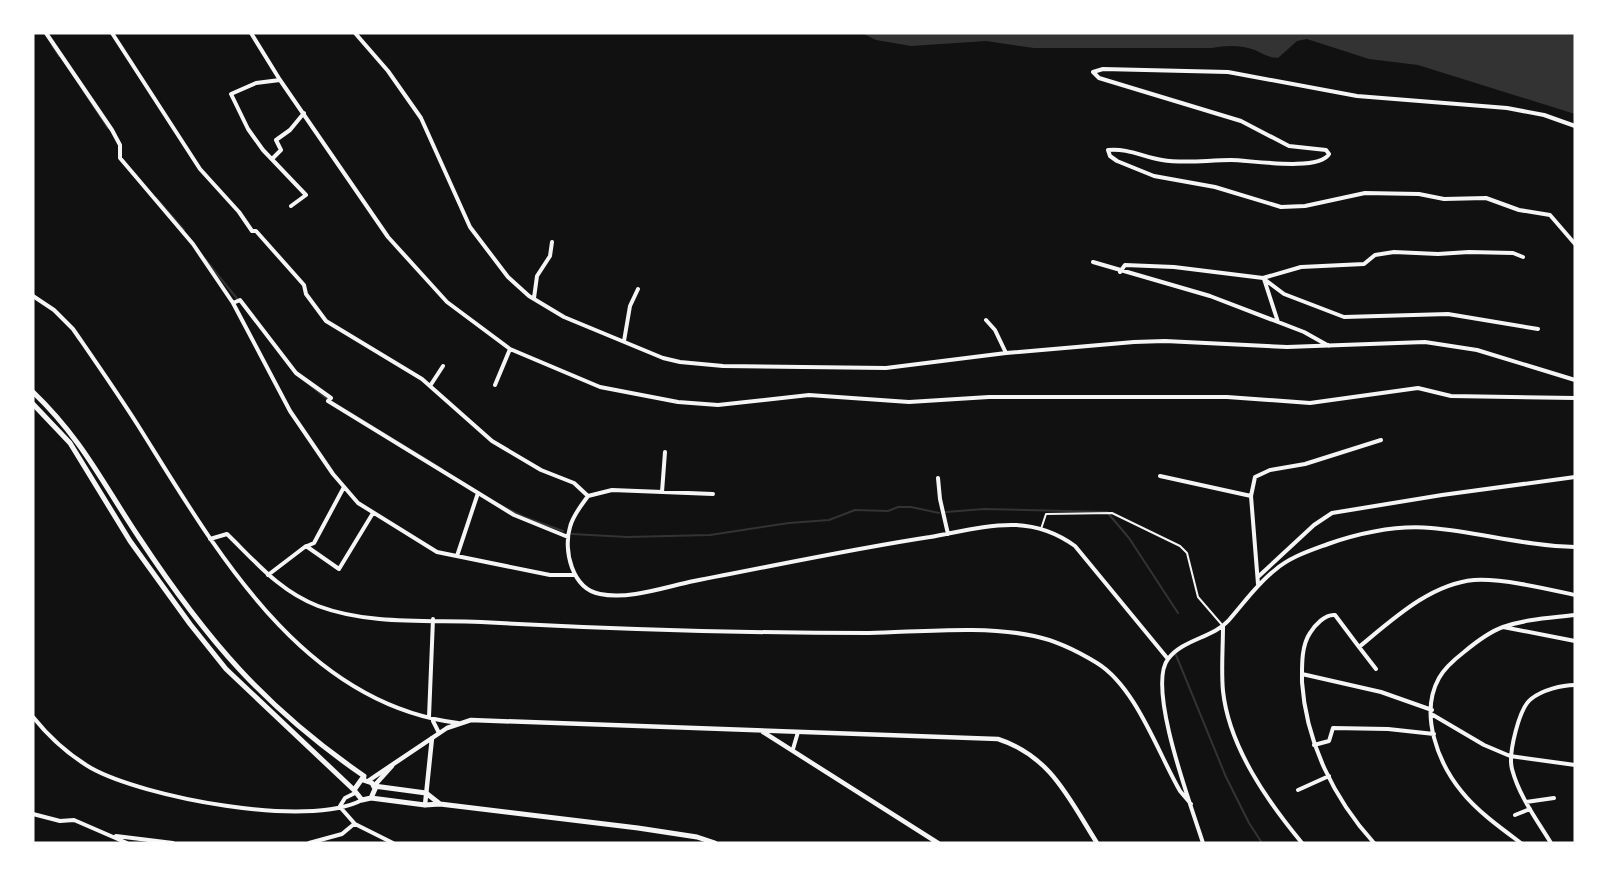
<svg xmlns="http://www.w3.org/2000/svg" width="1608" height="876" font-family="Lato,sans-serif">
  <rect width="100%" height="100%" fill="#111"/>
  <path fill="#333" d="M862,33H1575V114L1418,65L1369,59L1307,39L1297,41L1278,58C1269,58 1263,54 1255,50C1242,45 1226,45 1212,48H1034L986,41L911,46L876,40Z"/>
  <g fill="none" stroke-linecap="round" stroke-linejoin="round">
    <path stroke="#333" stroke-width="2" d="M52,45L59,56
      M83,90L108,128
      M156,198L184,230
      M205,259L239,301
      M301,378L326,398L442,469
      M500,505L524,517L563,531
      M946,512L984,509L1107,512L1129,538L1178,613
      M572,534L627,537L710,535L789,523L829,520L855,510L888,511L898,507H911L939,513
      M1176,655L1226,777L1249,823L1262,843"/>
    <path stroke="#f5f5f5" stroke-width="2" d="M1041,529L1046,514L1112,513L1180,546L1187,553L1198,597L1223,626"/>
    <path stroke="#f5f5f5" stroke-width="4" d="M46,33L112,130L120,145V158L193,244L233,303L240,300L296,373L331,398L328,401L514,515L568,537
      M112,33L200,169L239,212L252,231H256L304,285L306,294L326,321L422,379L492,441L541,470L574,483L588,496
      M251,33L280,80L388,237L447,302L510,349L600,387L678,402L718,405L809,395L909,402L989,397H1227L1310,403L1418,388L1451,396L1575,398
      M355,33L388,71L421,118L470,227L508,277L529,296L564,317L663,358L680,362L723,366L886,368L1006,353L1134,342L1165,341L1287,347L1425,342L1477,350L1575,380
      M280,80L256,83L231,94L248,129L263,150L306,195L291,206
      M1575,126L1544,115L1507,108L1357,96L1228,72L1103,69L1093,72L1099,78L1241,121L1289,146L1326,150L1329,154C1319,172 1249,160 1231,160C1207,160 1185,164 1162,160C1143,157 1128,148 1108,150L1110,156L1117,161L1154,176L1215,187L1281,207L1305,206L1365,193L1419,194L1444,199L1486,198L1519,210L1550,215L1575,244
      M272,159L281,150L276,140L290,130L304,113
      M1093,262L1210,296L1304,332L1329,346
      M1120,272L1125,265L1174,267L1263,278L1301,267L1364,264L1375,255L1394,252L1438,254L1469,252L1513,253L1523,257
      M1264,279L1284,294L1344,317L1448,314L1538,329
      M1264,279L1278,322
      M33,296L54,310L73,329C95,361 118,394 139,427C215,548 301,704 458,723
      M534,298L537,276L550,256L552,242
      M233,303L290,411L333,474L358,503L437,552L550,575H575
      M986,320L995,330L1006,353
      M624,341L630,306L638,289
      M495,385L510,349
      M430,386L443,366
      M1160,476L1251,496
      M938,478L940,499L948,534
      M662,492L665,452
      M588,496C581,506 573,515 570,527C563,550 572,589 600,594C629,600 665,587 694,581C773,566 851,549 930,537C958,532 988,524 1016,525C1038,526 1057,533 1075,546L1168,659
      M588,496L612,490L713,494
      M210,539L227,534C255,561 279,591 318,606C369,625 426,620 481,622C610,629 740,633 869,633C920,632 984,625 1034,636C1054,640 1079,652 1097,663C1136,687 1158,753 1180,791L1191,804
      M307,546L314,543L344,487
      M457,556L478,493
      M268,575L306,546L339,569L373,513
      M1259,576L1314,525L1332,513L1442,495L1575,477
      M1258,584L1251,496L1255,477L1270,470L1305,464L1381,440
      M1223,626C1223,648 1221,670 1223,691C1229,747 1268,802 1302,843
      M1503,627L1575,641
      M1359,647L1376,669
      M1302,674L1381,692L1432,710
      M1433,715L1484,745L1510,756L1575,765
      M33,717C49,737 69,755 91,768C143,797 308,829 362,800
      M429,717L433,619
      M433,721L439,733
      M1314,745L1329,741L1333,728L1388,729L1434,734
      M793,749L798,732
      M1298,790L1329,776
      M1526,802L1554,798
      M340,806L345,798L355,793
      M340,807L355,824L393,843
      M33,814L60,821L74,820L127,843
      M1515,815L1530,809
      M116,836L173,843
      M309,843L342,834L354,824
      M1203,843C1192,808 1146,687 1168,659C1183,639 1213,638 1229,620C1244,603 1257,584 1275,570C1290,557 1309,551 1328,544C1360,533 1396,525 1431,528C1479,532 1526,546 1575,547
      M1374,843C1334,799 1306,742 1302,682C1302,667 1301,646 1310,633C1315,625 1325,614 1335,615L1359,647C1392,620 1430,584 1474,580C1501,578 1548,589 1575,595
      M1521,843C1502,829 1477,811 1462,792C1438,763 1419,714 1439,678C1445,667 1455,659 1464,652C1476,642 1489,632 1503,627C1526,619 1551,618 1575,615
      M1551,843C1537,820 1519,796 1512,769C1508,754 1519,708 1531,699C1542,690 1562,685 1575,685"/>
    <path stroke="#f5f5f5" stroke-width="4.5" d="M763,732L938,843
      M368,781L447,728L471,720L998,739C1051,756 1069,799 1097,843
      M374,786L392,766
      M425,805L432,738"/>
    <path stroke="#f5f5f5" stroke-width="5" d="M33,392C83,440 103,484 140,539C206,639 265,708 364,776L363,780L372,783L375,789L371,798
      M33,404L70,443L130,541L190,624L226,669L354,790
      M364,776L354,790L362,800L371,798L425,805L440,804L638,828L697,837L715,843
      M374,786L426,793L440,804"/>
  </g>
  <rect width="1608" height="876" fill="none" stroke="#ffffff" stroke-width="69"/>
</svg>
